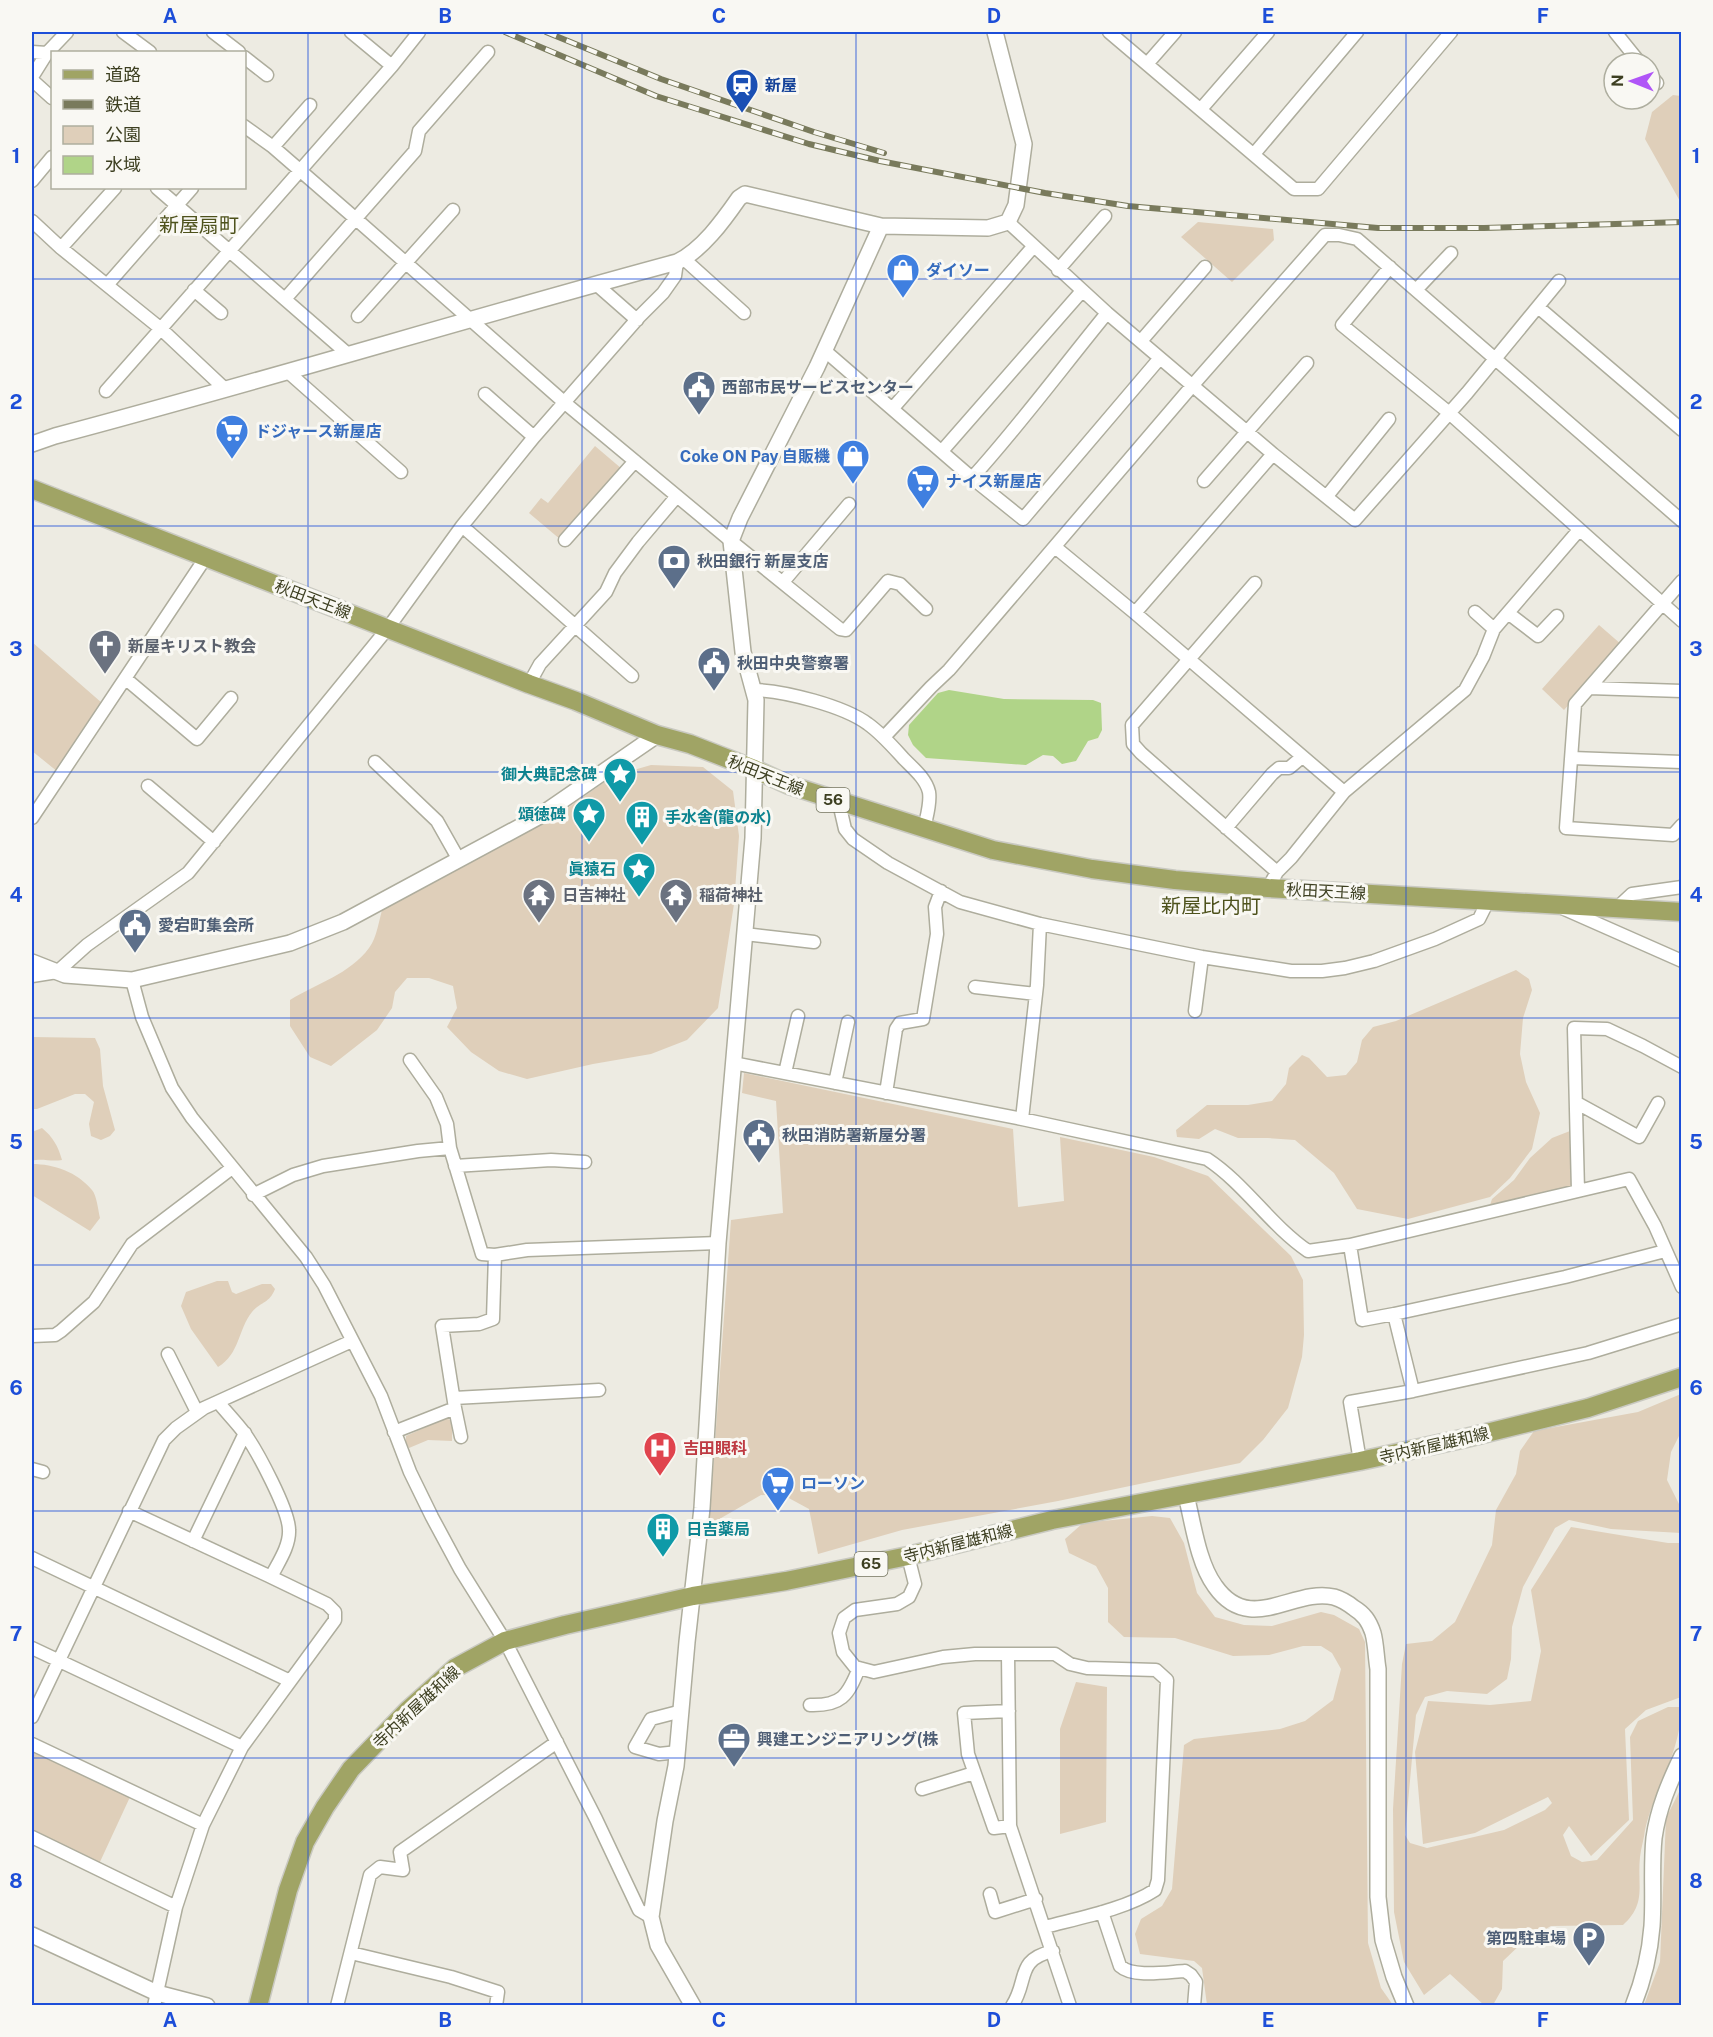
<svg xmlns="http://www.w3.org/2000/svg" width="1713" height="2037" font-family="'Public Sans','Noto Sans JP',sans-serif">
  <rect width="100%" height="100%" fill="#edebe2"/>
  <path fill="#dfcfba" d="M1673,95L1681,96V203L1645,139L1652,112Z
    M1198,222L1273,229L1274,240L1232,282L1181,237Z
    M595,446L622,469L561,540L529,513L541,498L548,503Z
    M1599,625L1622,645L1564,710L1542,689Z
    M32,642L102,703L58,772L32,751Z
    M651,765L703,767L733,791L739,836L734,904L718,1008L687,1040L651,1054L593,1064L527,1079L499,1071L471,1052L447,1027L457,1008L453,986L429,978H407L395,992L392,1008L377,1030L331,1066L310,1057L290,1026V1000C316,984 350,974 369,948C377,938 379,919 383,907L552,819L613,776Z
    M1516,970L1529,979L1532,990L1523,1018L1520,1054L1526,1082L1540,1113L1532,1149L1510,1178L1490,1197L1408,1219L1357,1209L1334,1173L1295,1140L1268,1138H1238L1215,1129L1199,1139L1177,1137L1176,1130L1207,1105H1248L1272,1101L1286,1084L1289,1068L1302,1055L1309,1058L1327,1077L1346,1075L1357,1062L1362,1040L1373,1027L1396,1021Z
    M32,1037L95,1038L100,1049L103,1086L115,1130L110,1136L101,1140L91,1136L89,1124L94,1102L85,1094H75L37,1109H32Z
    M744,1073L1013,1129L1018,1207L1064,1201L1060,1137L1154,1157L1208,1176L1291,1256L1303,1280L1304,1335L1302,1357L1288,1408L1263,1440L1240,1463L1058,1501L902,1530L818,1554L809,1509L785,1496L761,1495L709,1525L731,1220L783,1213L776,1101L742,1093Z
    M42,1128C53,1137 58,1146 62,1160C51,1162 41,1158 32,1161V1132Z
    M1570,1131L1571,1188L1489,1208L1492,1199L1514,1180L1530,1158L1552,1138Z
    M32,1164C54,1164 77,1172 92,1190C97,1196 98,1210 100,1218L90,1231L32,1195Z
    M217,1281H228L232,1292L236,1294L262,1284H271L275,1289C269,1304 260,1302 252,1312C238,1329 240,1354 218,1367L191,1329L181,1306L186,1292Z
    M1681,1394V1432L1671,1452L1667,1480L1681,1508V1533L1611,1529L1569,1520L1555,1528L1523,1587L1512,1627L1511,1659L1507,1679L1487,1694L1447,1691L1425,1697L1416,1715L1405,1835L1410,1843L1427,1848L1504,1830L1545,1810L1552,1803L1548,1797L1475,1833L1423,1844L1415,1752L1428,1701L1490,1705L1531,1701L1541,1651L1531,1590L1571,1527L1668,1543H1681V1697L1646,1710L1625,1729L1629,1820L1591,1856L1569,1826L1563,1835L1571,1856L1582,1862L1597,1860L1633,1820L1630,1737L1638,1721L1668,1707H1681C1682,1750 1654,1789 1645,1830C1644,1839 1641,1848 1640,1857C1637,1886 1647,1903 1623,1925L1551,1926L1524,1941L1503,1961L1502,1989L1493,2005H1484L1450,1974L1424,1995L1404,1962L1394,1912L1393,1809L1402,1664L1406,1644L1432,1641L1455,1622L1492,1545L1496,1510L1516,1474L1520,1451L1534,1431L1638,1412Z
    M446,1418L452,1421V1441L428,1440L409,1448L406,1442V1436Z
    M1152,1516L1170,1518L1184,1543L1197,1593L1215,1617L1244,1625L1272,1626L1321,1612L1334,1615L1359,1629L1365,1642L1368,1943L1381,1988L1393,2005H1207L1202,1968L1194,1961L1140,1954L1135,1934L1141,1919L1162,1906L1172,1889L1184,1745L1194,1739L1280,1729L1305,1721L1333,1700L1341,1669L1332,1653L1321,1646H1303L1269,1655L1233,1656L1175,1638L1124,1637L1108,1622V1588L1096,1566L1069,1553L1065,1539L1083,1523Z
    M1076,1682L1107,1687L1106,1822L1060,1834V1729Z
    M32,1750L130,1797L99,1864L32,1831Z
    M1681,1788V2005H1644L1660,1962L1666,1818Z"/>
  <path fill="#b0d488" d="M949,690L1004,699L1093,700L1101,703L1102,730L1098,738L1088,741L1076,761L1062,764L1053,756L1043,755L1026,765L926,758L913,745L908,735L909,725L938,693Z"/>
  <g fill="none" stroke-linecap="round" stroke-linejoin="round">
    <g stroke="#aead9d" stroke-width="15">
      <path id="minor" d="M123,32L150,52
        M213,32L239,52
        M351,32L392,66
        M1109,32L1294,189H1318L1451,32
        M1615,32L1640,63
        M32,52L47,53L67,32
        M244,57L267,75
        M1147,64L1175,32
        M1650,75L1657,83
        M32,77L47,53
        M32,80L52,98
        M1201,109L1268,32
        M244,126L273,147L356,219L565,403L731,541L840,629L846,630L888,581L900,584L926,609
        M273,147L310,105
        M1254,154L1357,32
        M32,181L52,157
        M157,188L349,355
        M32,221L61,248L160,328L225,389
        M1008,222L1107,313L1273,454L1355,520L1467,393L1559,281
        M61,248L115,188
        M684,259L744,313
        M1390,267L1342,325L1448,412L1682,621
        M1058,270L1105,216
        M596,284L637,320
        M107,285L192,188
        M194,290L221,313
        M1416,290L1451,253
        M285,299L415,151L419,131L488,52
        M1538,307L1682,430
        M358,316L453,210
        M1141,341L1205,267
        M824,350L972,478L1023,519L1160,358
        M288,372L401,472
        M106,391L392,66L419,32
        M485,394L534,437
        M893,408L1033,247
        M942,451L1082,291
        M972,478C1020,425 1062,368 1107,313
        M1204,481L1307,363
        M1327,496L1389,419
        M462,526L632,676
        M565,540L635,461
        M1055,547L1135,613L1344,792
        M1682,581L1575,704L1566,828L1673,835L1682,825
        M783,582L849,504
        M1255,583L1132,725L1133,744L1141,753L1277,872
        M1475,612L1494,629
        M1135,613L1273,454
        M1508,613L1538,636L1557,616
        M126,679L197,739L231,698
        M529,684L540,664L606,592L615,573L638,542L677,496
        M1589,688L1682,691
        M755,690C785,691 844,706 868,724C882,734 893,747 904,759C914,769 926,779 929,792C931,804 926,818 924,829
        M884,737L931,687L949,670L1192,386L1325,235H1339L1357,239L1682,521
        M1572,758L1682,762
        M375,762L437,821L459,860
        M148,786L214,842
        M839,803L845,829L853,839L888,863L960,902L1040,924L1202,957L1291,971H1322L1345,968L1374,961L1435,939L1479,919L1488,901
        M32,818L206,557
        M1226,828L1272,774L1279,768H1289L1302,757
        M1268,888L1277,872L1291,858L1344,792L1465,690L1483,657L1494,629L1579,530
        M1562,908L1682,961
        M1617,908L1632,894L1682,887
        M745,934L814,942
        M32,976L57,972L87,945L188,873L388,628L462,526L534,437L639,317L663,293L675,276L677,262
        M132,980L142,1017L172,1088L192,1118L306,1257L324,1285L381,1396L410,1472L432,1517L460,1569L505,1641L596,1819L639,1910L651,1917
        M975,987L1036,994
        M1195,1011L1202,957
        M410,1060L436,1097L447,1124L450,1148
        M733,1063L1022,1119L1207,1159C1245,1184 1270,1225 1308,1251L1350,1245L1578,1191L1574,1028L1607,1029L1643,1046L1682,1067
        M785,1073L798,1016
        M835,1083L848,1022
        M886,1093L896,1029L900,1023L923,1019L937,934L935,907L941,891
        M1577,1103L1639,1137L1658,1103
        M1022,1119L1037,985L1040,924
        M455,1166L551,1160L585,1162
        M1578,1191L1629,1179L1655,1226L1682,1287
        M253,1195L293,1175L323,1166L418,1151L450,1148L482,1254L495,1255L527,1250L718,1243
        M1350,1245L1362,1320L1394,1314L1413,1391L1350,1402L1360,1461
        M1394,1314L1565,1277L1665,1251
        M32,1336L55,1335L61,1331L94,1302L132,1244L232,1168
        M168,1354L197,1412
        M1413,1391L1588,1353L1682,1324
        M454,1398L599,1390
        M455,1408L461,1437
        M394,1432L455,1408L442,1326L479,1324L493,1319L495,1255
        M32,1469L43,1472
        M129,1511L271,1577
        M193,1541L245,1433
        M908,1556L915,1584L909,1597L897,1604L855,1610L844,1618L839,1633L843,1652L855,1667L874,1672L943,1657L975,1654H1055L1070,1664L1087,1668L1156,1670L1167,1680L1158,1880L1155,1890C1126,1909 1079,1918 1045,1927
        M32,1558L290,1681
        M32,1648L242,1747
        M1008,1654L1010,1826L1070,2006
        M810,1705C841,1706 848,1696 859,1668
        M1009,1711L964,1713L968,1754L994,1828L1010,1826
        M32,1717L164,1440L176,1428L204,1408L352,1341
        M32,1744L203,1825
        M678,1752L659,1754L635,1747L651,1719L682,1711
        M922,1789L974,1773
        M32,1837L176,1907
        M990,1894L995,1912L1036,1899
        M1102,1912L1120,1966C1133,1978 1167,1972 1185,1971L1191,1975L1196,1982L1194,2006
        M351,1953L451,1977L498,1992L496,2006
        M154,2006L176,1907L203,1825L242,1747L335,1620V1612L327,1604L271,1577C278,1563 290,1546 289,1530C289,1510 257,1451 245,1434C237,1423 227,1413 218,1402
        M337,2006L370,1875L380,1867L403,1870L400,1852L557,1742
        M1012,2006C1029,1980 1015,1960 1053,1951"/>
    </g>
    <g stroke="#aead9d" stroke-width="18">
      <path id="tertiary" d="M32,444L55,436C263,381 469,318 677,262C702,250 723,221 739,198L745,194L881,226L988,228L1008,222L1016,205L1024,144L995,32
        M32,962L65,975L132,980L290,943L343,922L538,817L657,735
        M1186,1495C1193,1523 1198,1563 1215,1586C1250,1636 1294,1587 1334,1597C1341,1599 1349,1604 1354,1608C1364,1614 1369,1621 1373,1633C1376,1644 1376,1657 1378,1669V1897L1383,1940L1394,1977L1406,2006
        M32,1935L157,1993L207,2006
        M693,2006L658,1945L651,1917L665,1821L676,1766L687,1642L702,1508L718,1243L753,838L756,700L743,652L731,541L740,518L817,367L881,226
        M1633,2006C1643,1981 1650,1953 1652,1926C1654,1897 1651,1867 1654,1838C1658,1809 1669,1783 1682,1756"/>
    </g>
    <g stroke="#c9c9c1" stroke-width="21">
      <path id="primary" d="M32,489L529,684L576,701L657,735L690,744L754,769L789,785L993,850L1092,869L1175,880L1268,888L1682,912
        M258,2006L288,1890L305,1842L325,1807L351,1769L408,1710L455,1668L505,1641L565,1625L693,1596L786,1581L908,1556L1052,1520L1360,1461L1466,1438L1588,1408L1682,1377"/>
    </g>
    <use href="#minor" stroke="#fff" stroke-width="12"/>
    <use href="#tertiary" stroke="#fff" stroke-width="15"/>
    <use href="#primary" stroke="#a0a465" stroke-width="18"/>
    <g stroke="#797a5c" stroke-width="6">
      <path id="rail" d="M505,32L656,96L809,144L880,161L1045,193L1128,206L1378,228H1484L1682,222
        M546,32L661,79L814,132L884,153"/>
    </g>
    <use href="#rail" stroke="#f9f8f3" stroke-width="4" stroke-dasharray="11" stroke-linecap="butt"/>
  </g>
  <path fill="none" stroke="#1d4ed8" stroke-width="1.5" stroke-opacity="0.55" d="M308,32V2006M582,32V2006M856,32V2006M1131,32V2006M1406,32V2006M32,279H1682M32,526H1682M32,772H1682M32,1018H1682M32,1265H1682M32,1511H1682M32,1758H1682"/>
  <defs>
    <g id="station-pin" transform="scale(1.725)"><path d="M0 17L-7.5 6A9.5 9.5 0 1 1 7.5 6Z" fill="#1a4fb4" stroke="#f9f8f3"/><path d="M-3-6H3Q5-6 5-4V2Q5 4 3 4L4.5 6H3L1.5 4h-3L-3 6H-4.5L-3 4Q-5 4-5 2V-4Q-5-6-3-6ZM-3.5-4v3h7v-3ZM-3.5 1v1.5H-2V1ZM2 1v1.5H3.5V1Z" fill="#fff"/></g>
    <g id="shop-pin" transform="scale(1.725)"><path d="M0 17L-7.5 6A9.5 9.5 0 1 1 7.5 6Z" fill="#3f7fe0" stroke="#f9f8f3"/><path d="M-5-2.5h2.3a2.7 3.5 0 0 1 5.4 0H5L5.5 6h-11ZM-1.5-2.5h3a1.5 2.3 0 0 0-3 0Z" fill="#fff"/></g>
    <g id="civic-pin" transform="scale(1.725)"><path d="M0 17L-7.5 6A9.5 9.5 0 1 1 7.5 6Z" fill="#5c6f8a" stroke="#f9f8f3"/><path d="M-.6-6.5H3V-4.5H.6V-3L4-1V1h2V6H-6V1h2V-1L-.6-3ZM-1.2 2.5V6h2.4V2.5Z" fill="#fff"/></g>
    <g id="supermarket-pin" transform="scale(1.725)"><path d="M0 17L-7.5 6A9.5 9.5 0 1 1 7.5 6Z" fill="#3f7fe0" stroke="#f9f8f3"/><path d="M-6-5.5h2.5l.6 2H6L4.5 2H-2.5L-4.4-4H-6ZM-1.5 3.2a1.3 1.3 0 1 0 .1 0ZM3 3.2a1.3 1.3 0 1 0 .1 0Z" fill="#fff"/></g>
    <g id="bank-pin" transform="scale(1.725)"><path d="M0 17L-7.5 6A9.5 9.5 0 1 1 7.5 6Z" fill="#5c6f8a" stroke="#f9f8f3"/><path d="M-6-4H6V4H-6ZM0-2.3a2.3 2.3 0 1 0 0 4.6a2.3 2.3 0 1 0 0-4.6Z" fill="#fff"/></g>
    <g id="church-pin" transform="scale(1.725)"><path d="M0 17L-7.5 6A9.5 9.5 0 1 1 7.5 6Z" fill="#6b7280" stroke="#f9f8f3"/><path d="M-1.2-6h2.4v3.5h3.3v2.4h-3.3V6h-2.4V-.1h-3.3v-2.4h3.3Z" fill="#fff"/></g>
    <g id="sight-pin" transform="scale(1.725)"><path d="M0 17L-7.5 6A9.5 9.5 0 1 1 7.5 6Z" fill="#0f9aa8" stroke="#f9f8f3"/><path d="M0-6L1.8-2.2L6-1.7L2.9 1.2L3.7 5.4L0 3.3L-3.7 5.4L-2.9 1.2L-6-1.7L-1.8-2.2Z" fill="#fff"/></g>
    <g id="building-pin" transform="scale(1.725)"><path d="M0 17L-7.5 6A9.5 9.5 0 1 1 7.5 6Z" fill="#0f9aa8" stroke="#f9f8f3"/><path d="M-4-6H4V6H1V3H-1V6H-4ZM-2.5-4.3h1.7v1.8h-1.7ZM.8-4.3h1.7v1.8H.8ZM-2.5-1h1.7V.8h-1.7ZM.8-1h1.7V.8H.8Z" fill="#fff"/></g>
    <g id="temple-pin" transform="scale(1.725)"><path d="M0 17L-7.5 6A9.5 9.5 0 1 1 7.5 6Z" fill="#6b7280" stroke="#f9f8f3"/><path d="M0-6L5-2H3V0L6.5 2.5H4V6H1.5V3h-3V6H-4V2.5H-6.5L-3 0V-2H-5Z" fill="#fff"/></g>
    <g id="hospital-pin" transform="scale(1.725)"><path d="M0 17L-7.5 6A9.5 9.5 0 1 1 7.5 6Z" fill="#e0444e" stroke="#f9f8f3"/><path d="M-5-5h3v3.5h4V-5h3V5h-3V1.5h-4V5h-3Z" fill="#fff"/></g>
    <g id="office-pin" transform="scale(1.725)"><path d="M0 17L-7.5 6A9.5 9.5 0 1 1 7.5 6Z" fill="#5c6f8a" stroke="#f9f8f3"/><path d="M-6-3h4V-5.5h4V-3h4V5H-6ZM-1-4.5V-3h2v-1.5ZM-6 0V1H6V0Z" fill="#fff"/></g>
    <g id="parking-pin" transform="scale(1.725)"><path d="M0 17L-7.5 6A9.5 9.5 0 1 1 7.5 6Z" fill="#5c6f8a" stroke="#f9f8f3"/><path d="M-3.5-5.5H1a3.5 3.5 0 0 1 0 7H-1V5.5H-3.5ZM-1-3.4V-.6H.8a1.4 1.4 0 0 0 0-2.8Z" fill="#fff"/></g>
  </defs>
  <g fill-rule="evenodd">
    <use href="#station-pin" x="742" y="85"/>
    <use href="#shop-pin" x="903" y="270"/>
    <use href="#civic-pin" x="699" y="387"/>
    <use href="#supermarket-pin" x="232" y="431"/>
    <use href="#shop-pin" x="853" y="456"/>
    <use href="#supermarket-pin" x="923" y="481"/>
    <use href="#bank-pin" x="674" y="561"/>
    <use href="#church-pin" x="105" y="646"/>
    <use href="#civic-pin" x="714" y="663"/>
    <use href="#sight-pin" x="620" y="774"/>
    <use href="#sight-pin" x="589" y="814"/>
    <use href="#building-pin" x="642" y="817"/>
    <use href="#sight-pin" x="639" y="869"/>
    <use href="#temple-pin" x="539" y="895"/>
    <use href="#temple-pin" x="676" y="895"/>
    <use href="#civic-pin" x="135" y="925"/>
    <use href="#civic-pin" x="759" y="1135"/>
    <use href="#hospital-pin" x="660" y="1448"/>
    <use href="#supermarket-pin" x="778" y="1483"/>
    <use href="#building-pin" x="663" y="1529"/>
    <use href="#office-pin" x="734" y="1739"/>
    <use href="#parking-pin" x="1589" y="1938"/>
  </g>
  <g text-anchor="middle" stroke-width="6" stroke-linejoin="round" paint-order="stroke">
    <g fill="#f9f8f3" stroke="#757660" stroke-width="1.5">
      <rect x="816.5" y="788" width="33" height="24" rx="4.5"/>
      <rect x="854.5" y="1552" width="33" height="24" rx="4.5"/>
    </g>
    <g font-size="15" font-weight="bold" fill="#3d3f21">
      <text x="833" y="805">56</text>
      <text x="871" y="1569">65</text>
    </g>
    <g font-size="16" font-weight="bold" fill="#164399" stroke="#f9f8f3" text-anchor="start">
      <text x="765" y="91">新屋</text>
    </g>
    <g font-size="16" font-weight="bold" fill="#366cbe" stroke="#f9f8f3" text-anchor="start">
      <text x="926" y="276">ダイソー</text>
      <text x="255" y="437">ドジャース新屋店</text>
      <text x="830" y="462" text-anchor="end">Coke ON Pay 自販機</text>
      <text x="946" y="487">ナイス新屋店</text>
      <text x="801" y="1489">ローソン</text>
    </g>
    <g font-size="16" font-weight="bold" fill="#4e5e75" stroke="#f9f8f3" text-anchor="start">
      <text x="722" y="393">西部市民サービスセンター</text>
      <text x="697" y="567">秋田銀行 新屋支店</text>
      <text x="737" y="669">秋田中央警察署</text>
      <text x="158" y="931">愛宕町集会所</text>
      <text x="782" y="1141">秋田消防署新屋分署</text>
      <text x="757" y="1745">興建エンジニアリング(株</text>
      <text x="1566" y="1944" text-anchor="end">第四駐車場</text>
    </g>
    <g font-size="16" fill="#3d3f21" stroke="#f9f8f3">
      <text transform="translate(313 599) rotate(21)" y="6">秋田天王線</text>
      <text transform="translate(766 775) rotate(22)" y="6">秋田天王線</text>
      <text transform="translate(1326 891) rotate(3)" y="6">秋田天王線</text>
      <text transform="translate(1434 1445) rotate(-13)" y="6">寺内新屋雄和線</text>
      <text transform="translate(958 1543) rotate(-14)" y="6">寺内新屋雄和線</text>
      <text transform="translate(416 1707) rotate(-43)" y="6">寺内新屋雄和線</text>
    </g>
    <g font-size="16" font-weight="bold" fill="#5b616d" stroke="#f9f8f3" text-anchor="start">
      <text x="128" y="652">新屋キリスト教会</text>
      <text x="562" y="901">日吉神社</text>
      <text x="699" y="901">稲荷神社</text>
    </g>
    <g font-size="16" font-weight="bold" fill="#0d838f" stroke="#f9f8f3" text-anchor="end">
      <text x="597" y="780">御大典記念碑</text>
      <text x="566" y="820">頌徳碑</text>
      <text x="665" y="823" text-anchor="start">手水舎(龍の水)</text>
      <text x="616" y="875">眞猿石</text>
      <text x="686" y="1535" text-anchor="start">日吉薬局</text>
    </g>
    <g font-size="16" font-weight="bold" fill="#be3a42" stroke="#f9f8f3" text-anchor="start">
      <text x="683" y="1454">吉田眼科</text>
    </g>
    <g font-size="20" fill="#4e521c" stroke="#f9f8f3">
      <text x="199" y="232">新屋扇町</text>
      <text x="1211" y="913">新屋比内町</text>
    </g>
  </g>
  <rect width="1713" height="2037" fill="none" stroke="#f9f8f3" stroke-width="66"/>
  <rect x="51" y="51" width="195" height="138" fill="#f9f8f3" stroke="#aeae9f" stroke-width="1.5"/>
  <rect x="63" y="70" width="30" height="9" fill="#a0a465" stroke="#aeae9f" stroke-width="1.5"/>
  <text x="105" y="81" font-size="18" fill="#3d3f21">道路</text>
  <rect x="63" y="100" width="30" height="9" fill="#797a5c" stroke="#aeae9f" stroke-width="1.5"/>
  <text x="105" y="111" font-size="18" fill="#3d3f21">鉄道</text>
  <rect x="63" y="126" width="30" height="18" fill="#dfcfba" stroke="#aeae9f" stroke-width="1.5"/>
  <text x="105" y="141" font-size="18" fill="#3d3f21">公園</text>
  <rect x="63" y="156" width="30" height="18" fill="#b0d488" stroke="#aeae9f" stroke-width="1.5"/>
  <text x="105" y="171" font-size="18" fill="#3d3f21">水域</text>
  <g transform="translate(1632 81) rotate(271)"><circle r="28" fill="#f9f8f3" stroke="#aeae9f" stroke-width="1.5"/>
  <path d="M0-4.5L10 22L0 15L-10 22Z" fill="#b055f7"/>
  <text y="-9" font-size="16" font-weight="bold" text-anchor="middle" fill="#3d3f21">N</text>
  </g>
  <rect x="33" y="33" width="1647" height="1971" fill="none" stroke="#1d4ed8" stroke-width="2"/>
  <g font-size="20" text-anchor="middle" font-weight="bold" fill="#1d4ed8">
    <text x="170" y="23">A</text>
    <text x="445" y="23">B</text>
    <text x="719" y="23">C</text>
    <text x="994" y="23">D</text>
    <text x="1268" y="23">E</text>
    <text x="1543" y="23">F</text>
    <text x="16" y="163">1</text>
    <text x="1696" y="163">1</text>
    <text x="16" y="409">2</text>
    <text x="1696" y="409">2</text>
    <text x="16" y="656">3</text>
    <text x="1696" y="656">3</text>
    <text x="16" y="902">4</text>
    <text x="1696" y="902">4</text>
    <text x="16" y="1149">5</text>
    <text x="1696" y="1149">5</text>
    <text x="16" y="1395">6</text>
    <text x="1696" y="1395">6</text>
    <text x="16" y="1641">7</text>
    <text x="1696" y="1641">7</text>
    <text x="16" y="1888">8</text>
    <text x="1696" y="1888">8</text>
    <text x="170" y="2027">A</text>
    <text x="445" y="2027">B</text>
    <text x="719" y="2027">C</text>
    <text x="994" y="2027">D</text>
    <text x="1268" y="2027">E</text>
    <text x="1543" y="2027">F</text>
  </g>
</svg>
